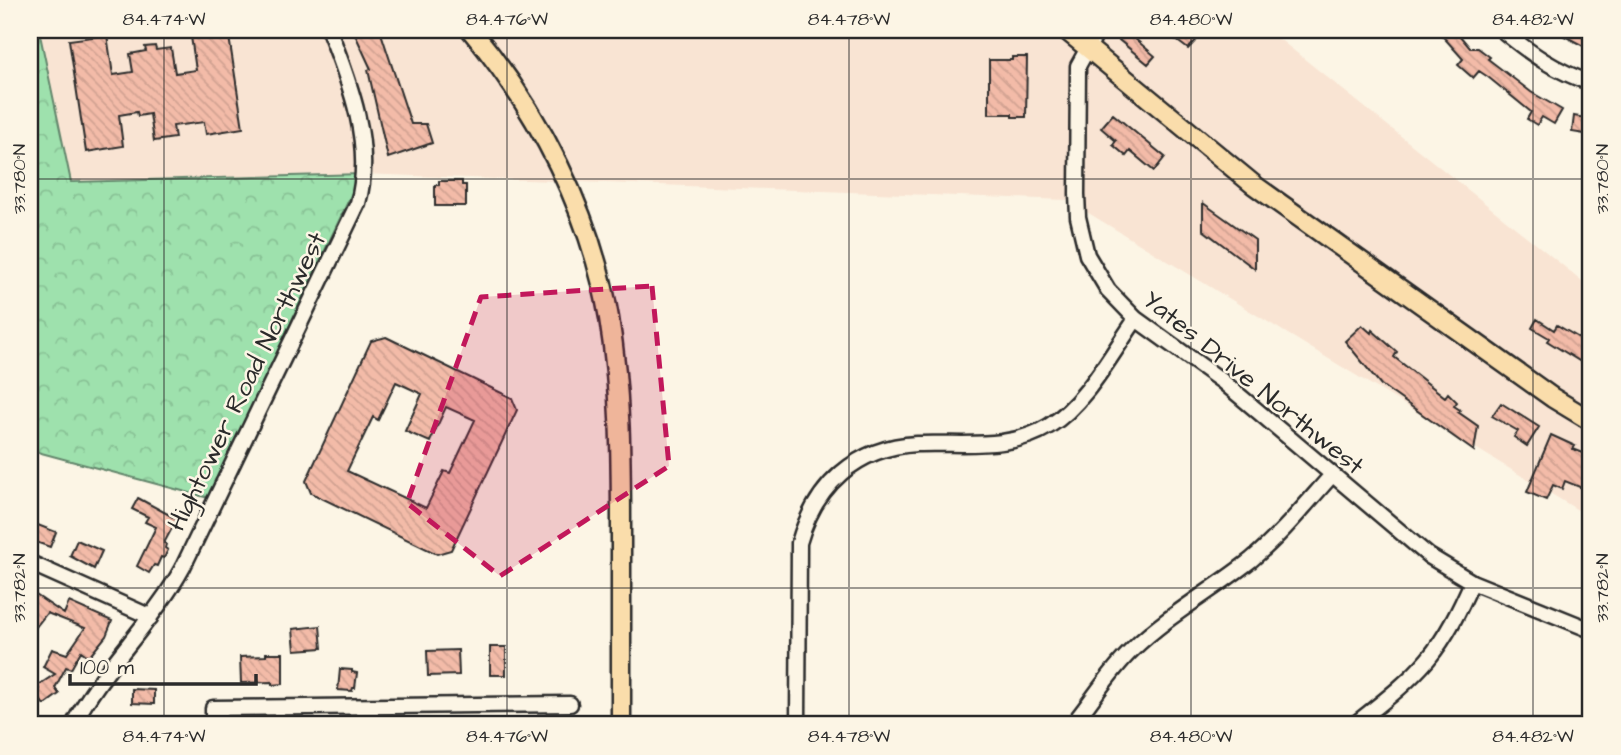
<svg xmlns="http://www.w3.org/2000/svg" width="1621" height="755" font-family="'Architects Daughter',sans-serif">
  <defs>
    <pattern id="forest-crowns" width="20" height="18" patternUnits="userSpaceOnUse" patternTransform="scale(1.75)"><rect width="20" height="18" fill="#9ee1ad"/><path d="M2 6a3 3 0 1 1 6 0M12 15a3 3 0 1 1 6 0" fill="none" stroke="#88c195"/></pattern>
    <pattern id="building-back-hatch" width="6" height="6" patternUnits="userSpaceOnUse" patternTransform="scale(1.75)"><rect width="6" height="6" fill="#f3bba8"/><path d="M-1 5l2 2M0 0l6 6M5-1l2 2" fill="none" stroke="#d0a191"/></pattern>
  </defs>
  <rect width="100%" height="100%" fill="#fcf5e5"/>
  <filter id="ink" filterUnits="userSpaceOnUse"><feTurbulence type="fractalNoise" baseFrequency=".0143" numOctaves="2"/><feDisplacementMap in="SourceGraphic" scale="14" xChannelSelector="R" yChannelSelector="G"/><feConvolveMatrix kernelMatrix="1 2 1 2 8 2 1 2 1" color-interpolation-filters="sRGB"/></filter>
  <g filter="url(#ink)">
    <path fill="#f9e4d3" d="M39,30H1268L1591,288V518L1067,200L361,174L70,182Z"/>
    <path fill="url(#forest-crowns)" stroke="#64866c" stroke-width="2" d="M30,30H39L71,182L361,174L292,320L216,500L30,450Z"/>
    <path fill="url(#building-back-hatch)" stroke="#2b2b2b" stroke-width="2" fill-rule="evenodd" d="M190,30H228L243,128L206,134L204,122L173,126L175,138L154,141L150,114L138,116L137,112L119,115L123,146L86,152L69,40L107,35L113,75L133,72L130,54L146,51L145,47L155,46L156,50L171,48L175,73L196,70Z
      M353,30H380L411,124H426L432,143L388,158L368,70L371,69Z
      M1163,30H1206L1188,49Z
      M1437,30H1467L1460,36L1470,48H1478L1490,57L1488,59L1531,92L1562,110L1554,124L1542,117L1537,125L1527,119L1531,112L1488,77L1479,71L1473,78L1458,65L1463,59Z
      M1553,30H1591V50Z
      M1126,31L1155,56L1148,64L1119,40Z
      M1012,57H1027L1026,117H1012V114H989V60H1012Z
      M1113,114L1165,157L1154,171L1130,151L1126,156L1113,145L1116,141L1101,128Z
      M1574,116L1591,119V135L1572,132Z
      M439,181H462V185H466V206H435V185H439Z
      M1203,203L1255,240V269L1203,230Z
      M1537,319L1554,330L1557,325L1591,345L1581,362L1547,341L1549,338L1532,328Z
      M1362,325L1371,333L1372,330L1397,352L1394,357L1445,397L1448,393L1457,402L1454,406L1460,410L1458,412L1478,426L1474,451L1381,385L1345,341Z
      M386,337L512,398L517,410L451,550L437,554L311,493L306,481L371,341ZM396,382L422,394L405,431L430,442L446,407L475,420L450,473L444,471L426,508L347,471L373,417L378,420Z
      M1501,403L1539,427L1527,446L1514,437L1518,431L1492,416Z
      M1551,435L1575,446L1573,449L1591,456V479L1587,490L1565,481L1562,489L1553,485L1546,500L1527,492Z
      M138,498L177,519L164,543L166,544L165,548L168,550L164,558L161,557L157,566L154,565L149,573L137,566L156,527L145,522L148,517L132,509Z
      M30,522L56,532L50,547L30,540Z
      M77,540L102,551L94,569L70,556Z
      M30,591L64,614L69,602L112,621L106,636L89,657L81,651L71,669L66,667L55,688L59,694L44,705L35,692L39,689L37,686L55,674L43,667L52,649L67,654L85,628L47,613L35,628L30,624Z
      M320,626L322,648L295,650L293,629Z
      M490,647H506V675H490Z
      M458,650L459,675L428,676L427,651Z
      M266,653H283V684L272,685V682L241,683L240,657L266,656Z
      M340,669L352,670V672L357,673L355,688H353L352,691L338,690Z
      M132,689L154,690V704L132,703Z"/>
    <g fill="none" stroke-linecap="round" stroke-linejoin="round">
      <g stroke="#2b2b2b" stroke-width="19">
        <path id="minor" d="M1098,30L1078,66L1077,194L1078,217L1087,255L1108,290L1136,319L1222,381L1429,556L1472,582L1591,630
          M1502,30C1531,54 1555,71 1591,83
          M30,563L142,613L150,618
          M73,725C102,668 152,624 183,567L358,203C374,146 350,83 329,30
          M213,725V708L570,704
          M798,725L799,543C815,486 856,447 917,444C962,442 1008,451 1049,426C1085,404 1112,353 1136,319
          M1072,725C1093,700 1108,673 1132,650C1168,615 1212,591 1251,560C1281,535 1306,504 1332,475
          M1354,725C1380,704 1407,684 1428,659C1447,636 1460,609 1472,582"/>
      </g>
      <g stroke="#2b2b2b" stroke-width="23">
        <path id="major" d="M471,30C539,112 591,213 609,318C621,390 621,462 621,535C621,598 621,662 621,725
          M1066,30L1254,185L1553,398L1591,421"/>
      </g>
      <use href="#minor" stroke="#fcf5e5" stroke-width="14"/>
      <use href="#major" stroke="#faddab" stroke-width="18"/>
    </g>
  </g>
  <path fill="#c2185b" fill-opacity="0.2" stroke="#c2185b" stroke-width="5" stroke-dasharray="14 9" stroke-linejoin="round" d="M652,286L669,466L500,576L407,503L481,297Z"/>
  <path fill="none" stroke="#2b2b2b" stroke-width="2" stroke-opacity="0.45" d="M164,30V725M507,30V725M849,30V725M1191,30V725M1533,30V725M30,179H1591M30,588H1591"/>
  <g text-anchor="middle" stroke-width="5" stroke-linejoin="round" paint-order="stroke">
    <g font-size="26" fill="#2b2b2b" stroke="#fcf5e5">
      <text transform="translate(246 381) rotate(-64)" y="9">Hightower Road Northwest</text>
      <text transform="translate(1254 382) rotate(39)" y="9">Yates Drive Northwest</text>
    </g>
  </g>
  <rect width="1621" height="755" fill="none" stroke="#fcf5e5" stroke-width="77"/>
  <path d="M70 674v10h186v-10" fill="none" stroke="#2b2b2b" stroke-width="3.5"/>
  <text x="80" y="674" font-size="21" fill="#2b2b2b" stroke="#fcf5e5" stroke-width="5" paint-order="stroke">100 m</text>
  <rect x="38" y="38" width="1544" height="678" fill="none" stroke="#2b2b2b" stroke-width="2.5"/>
  <g font-size="18" text-anchor="middle" fill="#2b2b2b">
    <text x="164" y="25">84.474°W</text>
    <text x="507" y="25">84.476°W</text>
    <text x="849" y="25">84.478°W</text>
    <text x="1191" y="25">84.480°W</text>
    <text x="1533" y="25">84.482°W</text>
    <text transform="translate(1602 179) rotate(-90)" y="6">33.780°N</text>
    <text transform="translate(19 179) rotate(-90)" y="6">33.780°N</text>
    <text transform="translate(1602 588) rotate(-90)" y="6">33.782°N</text>
    <text transform="translate(19 588) rotate(-90)" y="6">33.782°N</text>
    <text x="164" y="742">84.474°W</text>
    <text x="507" y="742">84.476°W</text>
    <text x="849" y="742">84.478°W</text>
    <text x="1191" y="742">84.480°W</text>
    <text x="1533" y="742">84.482°W</text>
  </g>
</svg>
